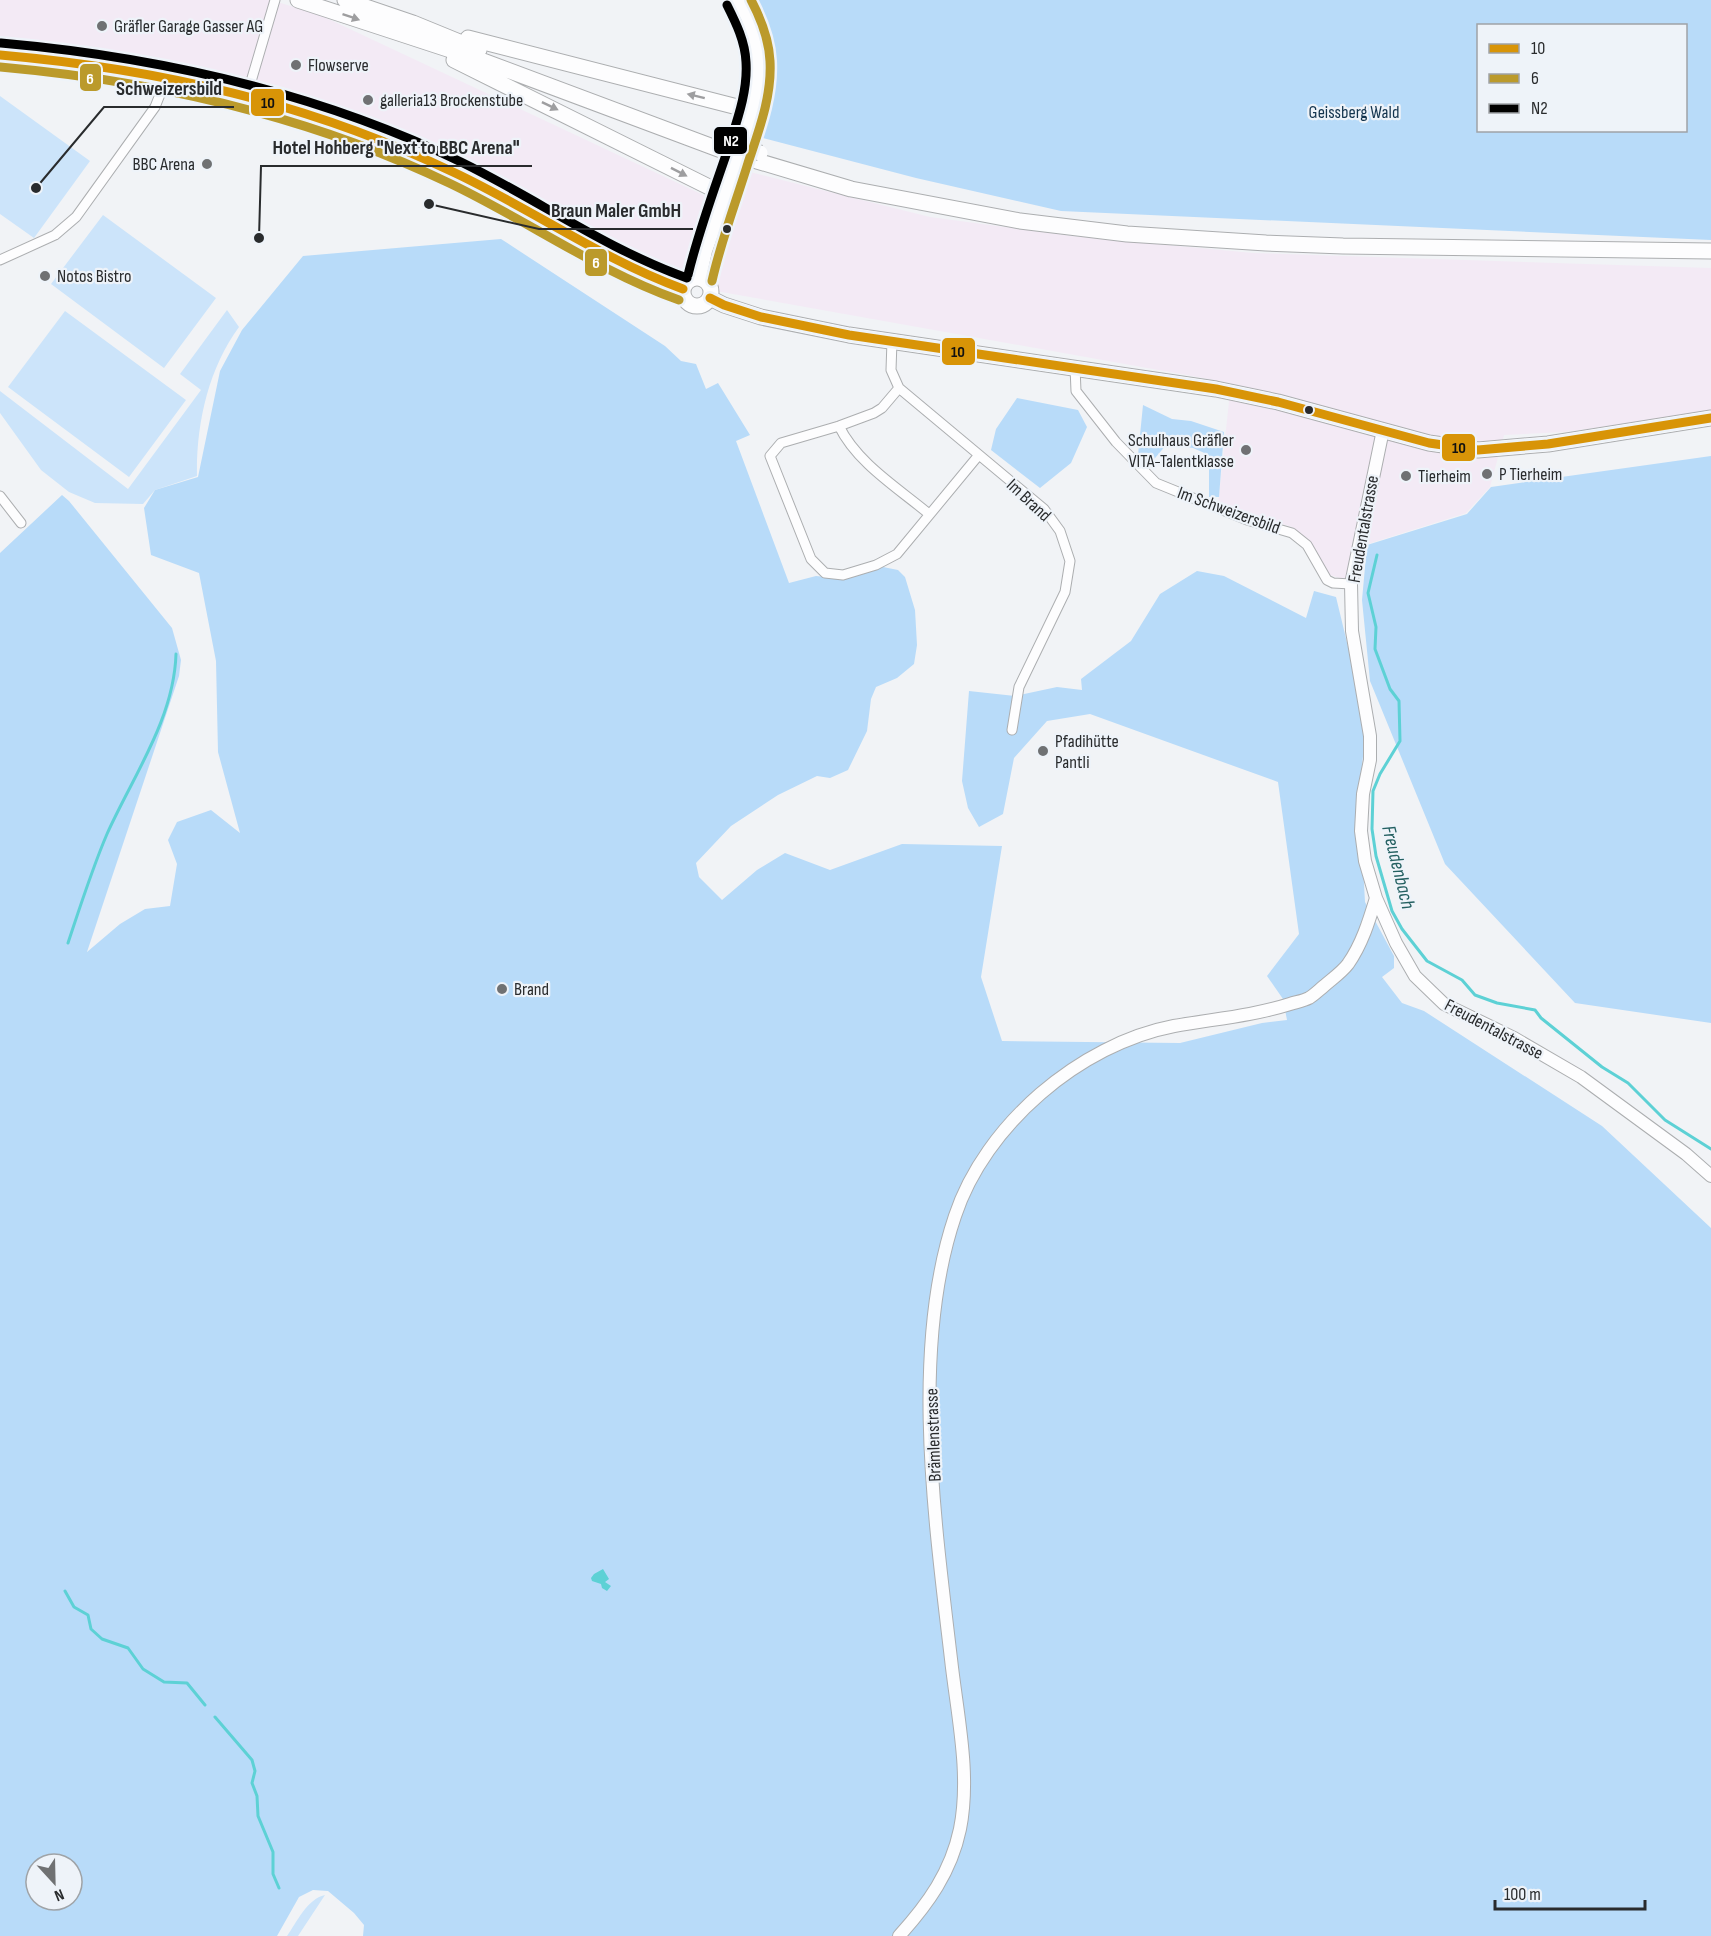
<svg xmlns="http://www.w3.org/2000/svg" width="1711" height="1936" font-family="'Sofia Sans Condensed',sans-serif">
  <rect width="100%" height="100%" fill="#f1f3f6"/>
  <path fill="#f3eaf5" d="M0,0H271L320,15L733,209L746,171L930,217L1072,236L1253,253L1711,268V413L1564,432L1504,435L1490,487L1466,513L1352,549L1346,580L1327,574L1311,542L1292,527L1218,504L1231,383L716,291L612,249L453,163L392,135L275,95L138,62L0,47Z"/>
  <path fill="#cce4fa" d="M0,96L90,161L34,238L0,214Z
    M103,215L216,298L164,368L51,284Z
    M227,310L239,327C208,369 196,425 197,476L155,490L143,504L95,503L69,492L41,470L0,413V391L128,489L201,390L180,374Z
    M65,311L186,400L129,477L8,387Z
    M325,1895L298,1936H287C297,1922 307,1899 325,1895Z"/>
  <path fill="#b8dbf9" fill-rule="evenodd" d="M738,0H1711V240L1061,211L916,178L759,137L753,111L758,76ZM1478,26H1686V130H1478Z
    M501,239L665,346L681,361L696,364L706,389L718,383L750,435L736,441L789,583L816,576L844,579L883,567L898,570L905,577L915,610L917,645L914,664L897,678L876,687L871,699L867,731L848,770L830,778L817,776L778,795L731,826L696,863L699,877L722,900L757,870L785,853L830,870L902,844L1002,846L981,977L1002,1041L1180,1043L1262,1023L1287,1020L1283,999L1267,976L1299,934L1278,782L1090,714L1047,721L1014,758L1003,814L979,827L968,808L962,781L969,691L1015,696L1057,687L1082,690L1081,679L1131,641L1160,594L1197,571L1224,576L1306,618L1314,591L1336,597L1350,655L1365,737L1359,795L1365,902L1394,956V968L1382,977L1402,1003L1424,1011L1602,1126L1711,1228V1936H363L364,1925L354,1913L328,1891L313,1890L299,1897L277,1936H0V553L62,495L69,501L172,628L181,660L179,676L87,952L120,924L145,909L170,906L177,864L168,840L177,822L211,810L240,833L218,752L216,661L199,573L151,555L144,508L155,490L198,477L220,371L242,330L303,256ZM36,1864H72V1900H36Z
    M1017,398L1078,410L1087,427L1071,463L1040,488L991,450L996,429Z
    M1143,405L1172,419L1191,421L1224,432L1219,497H1209V455L1193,448L1167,444L1150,464L1138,455Z
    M1711,456V1023L1575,1003L1445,864L1370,681L1362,600L1367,545L1467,514L1491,487Z"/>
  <path fill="#5dd1d5" d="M603,1569L609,1579L605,1582L611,1586L607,1591L602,1588L601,1584L592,1581L591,1578L594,1574Z"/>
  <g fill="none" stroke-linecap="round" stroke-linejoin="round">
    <path stroke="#5dd1d5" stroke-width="3" d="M1377,555L1368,593L1376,627L1375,649L1390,689L1399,701L1400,741L1380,774L1373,791L1372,829L1376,856L1392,911L1402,929L1427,961L1462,980L1475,995L1497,1003L1535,1010L1541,1018L1602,1067L1628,1083L1665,1120L1711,1149
      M68,943C80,907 92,869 107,834C133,776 174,719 176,654
      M65,1591L74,1607L88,1615L91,1629L102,1639L128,1648L143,1669L164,1682L187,1683L205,1705
      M215,1717L252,1760L255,1771L252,1783L257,1796L258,1816L273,1852V1874L279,1888"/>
    <g stroke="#acaeb0" stroke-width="11">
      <path id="minor" d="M247,95L275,0
        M0,260L55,235L76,217L155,107L167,77
        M892,341L891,370L899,388L1044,509L1060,531L1070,561L1065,592L1019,687L1012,730
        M1075,367L1076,391L1116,442L1156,483L1247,520L1292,533L1307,545L1327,580L1333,583L1351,584
        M899,388L882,408L874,413L839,426L781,443L770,456L811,559L825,573L843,575L876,565L897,554L978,456
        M839,426C857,463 898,488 929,514
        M0,496L21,523"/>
    </g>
    <g stroke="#acaeb0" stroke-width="14">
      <path id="tertiary" d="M700,278L706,251C717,221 727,190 737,159C757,100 772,58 738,0
        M1383,430L1351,584L1352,631L1370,736V760L1363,794L1361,831L1365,861L1376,898L1396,943L1415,976L1444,1004L1514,1038L1581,1077L1686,1154L1711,1176
        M899,1936C928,1904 951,1872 960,1829C971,1774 957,1714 951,1659C935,1522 910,1349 955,1216C985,1125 1080,1044 1174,1026C1213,1019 1252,1016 1290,1004C1296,1002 1303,1001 1309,998C1314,995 1319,990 1324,986C1332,979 1342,972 1348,964C1362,944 1369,921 1376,898"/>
    </g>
    <g stroke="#acaeb0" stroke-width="17">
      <path id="primary" d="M0,55C157,65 312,104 454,172C530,208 603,264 683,289
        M683 292a14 14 0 1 1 28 0a14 14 0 1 1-28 0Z
        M710,298L724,305L761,317L849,335L1216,389L1278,402L1429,443L1478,450L1548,444L1711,418"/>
    </g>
    <g stroke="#acaeb0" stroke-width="17">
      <path id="trunk" d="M298,0L475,58L721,150
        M345,0L413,23L479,50
        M468,38L753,111
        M454,60L725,195
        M757,161L851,189L1020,221L1127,234L1266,243L1343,246L1711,251"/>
    </g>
    <use href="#minor" stroke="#fdfdfe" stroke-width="9"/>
    <use href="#tertiary" stroke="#fdfdfe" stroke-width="12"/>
    <use href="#primary" stroke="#fdfdfe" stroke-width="15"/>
    <use href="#trunk" stroke="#fdfdfe" stroke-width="15"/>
    <g stroke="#acaeb0" stroke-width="17" stroke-linecap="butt">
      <path id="trunk-bridge" d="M724,140L760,153"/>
    </g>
    <use href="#trunk-bridge" stroke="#fdfdfe" stroke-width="15"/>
    <g stroke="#eef3f9" stroke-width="14">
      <path id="bus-1" d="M0,55C159,69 309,103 453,172C532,209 601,259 683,289
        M710,298L724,305L761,317L849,335L1216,389L1278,402L1429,443L1478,450L1548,444L1711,418"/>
    </g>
    <g stroke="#eef3f9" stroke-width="14">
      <path id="bus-2" d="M0,67C156,81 307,115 449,183C527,220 597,271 679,300
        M712,281C721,241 736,202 748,163C759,130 772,96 770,61C769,39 761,19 751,0"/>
    </g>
    <g stroke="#eef3f9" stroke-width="14">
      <path id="bus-3" d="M1,43C160,57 316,92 461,162C537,199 606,249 687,278
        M688,275C698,233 713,193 727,152C736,123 748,93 746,62C745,41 736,23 727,5"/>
    </g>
    <use href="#bus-1" stroke="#d89407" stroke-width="9"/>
    <use href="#bus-2" stroke="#bb9a2b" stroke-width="9"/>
    <use href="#bus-3" stroke="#000" stroke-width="9"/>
  </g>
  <defs><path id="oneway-solid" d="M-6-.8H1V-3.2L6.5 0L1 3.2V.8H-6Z" transform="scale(1.5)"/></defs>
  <g fill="#9e9ea0">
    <use href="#oneway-solid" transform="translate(351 17) rotate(19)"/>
    <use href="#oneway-solid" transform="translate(696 96) rotate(-166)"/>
    <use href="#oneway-solid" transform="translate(550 106) rotate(26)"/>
    <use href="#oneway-solid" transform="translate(679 172) rotate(27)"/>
  </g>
  <g fill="#6f7173" stroke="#eef3f9" stroke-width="2">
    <circle cx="102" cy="26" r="6"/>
    <circle cx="296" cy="65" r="6"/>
    <circle cx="368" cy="100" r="6"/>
    <circle cx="207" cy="164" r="6"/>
    <circle cx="45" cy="276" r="6"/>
    <circle cx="1246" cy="450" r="6"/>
    <circle cx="1487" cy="474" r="6"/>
    <circle cx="1406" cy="476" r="6"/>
    <circle cx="1043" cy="751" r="6"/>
    <circle cx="502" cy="989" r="6"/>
  </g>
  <g fill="#292b2d" stroke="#eef3f9" stroke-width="2">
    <circle cx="727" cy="229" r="5"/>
    <circle cx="1309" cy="410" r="5"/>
  </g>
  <g text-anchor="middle" stroke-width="4.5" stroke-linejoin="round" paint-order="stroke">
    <g font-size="18" fill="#292b2d" stroke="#eef3f9" text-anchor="start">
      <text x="114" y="32">Gräfler Garage Gasser AG</text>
      <text x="308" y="71">Flowserve</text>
      <text x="380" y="106">galleria13 Brockenstube</text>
      <text x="195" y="170" text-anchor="end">BBC Arena</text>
      <text x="57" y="282">Notos Bistro</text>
      <text x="1234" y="446" text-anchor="end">Schulhaus Gräfler<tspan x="1234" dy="21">VITA-Talentklasse</tspan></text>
      <text x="1499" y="480">P Tierheim</text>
      <text x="1418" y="482">Tierheim</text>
      <text x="1055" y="747">Pfadihütte<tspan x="1055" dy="21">Pantli</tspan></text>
      <text x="514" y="995">Brand</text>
    </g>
    <g font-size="18" fill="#13344e" stroke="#eef3f9">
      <text x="1354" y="118">Geissberg Wald</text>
    </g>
    <g font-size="18" fill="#292b2d" stroke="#eef3f9">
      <text transform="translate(1029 500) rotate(43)" y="6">Im Brand</text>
      <text transform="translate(1229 510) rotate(20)" y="6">Im Schweizersbild</text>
      <text transform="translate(1363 529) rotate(-80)" y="6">Freudentalstrasse</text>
      <text transform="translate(1494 1029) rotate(28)" y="6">Freudentalstrasse</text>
      <text transform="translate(933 1435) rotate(-92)" y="6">Brämlenstrasse</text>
    </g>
    <g font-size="20" font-style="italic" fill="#246061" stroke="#eef3f9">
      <text transform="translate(1399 867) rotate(76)" y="7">Freudenbach</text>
    </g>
  </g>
  <path fill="none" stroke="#292b2d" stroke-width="2" d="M36 188L104 107H234M259 238L261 166H532M429 204L539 229H693"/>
  <g fill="#292b2d" stroke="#eef3f9" stroke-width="2">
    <circle cx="36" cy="188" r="6"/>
    <circle cx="259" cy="238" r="6"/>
    <circle cx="429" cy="204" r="6"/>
  </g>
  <g font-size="20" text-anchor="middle" font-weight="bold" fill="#292b2d" stroke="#eef3f9" stroke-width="4.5" stroke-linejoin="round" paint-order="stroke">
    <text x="169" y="95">Schweizersbild</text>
    <text x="396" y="154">Hotel Hohberg "Next to BBC Arena"</text>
    <text x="616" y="217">Braun Maler GmbH</text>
  </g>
  <g stroke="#eef3f9" stroke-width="2">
    <rect x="79" y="63" width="23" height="29" rx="6" fill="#bb9a2b"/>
    <rect x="250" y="88" width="35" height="29" rx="6" fill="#d89407"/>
    <rect x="713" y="126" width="35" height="29" rx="6" fill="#000"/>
    <rect x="584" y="248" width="24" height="29" rx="6" fill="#bb9a2b"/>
    <rect x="941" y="337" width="35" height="29" rx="6" fill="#d89407"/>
    <rect x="1441" y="433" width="35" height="29" rx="6" fill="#d89407"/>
  </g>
  <g font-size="16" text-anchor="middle" font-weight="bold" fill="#fff">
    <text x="90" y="84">6</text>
    <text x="731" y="146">N2</text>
    <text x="596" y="268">6</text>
  </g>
  <g font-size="16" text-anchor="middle" font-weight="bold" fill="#111">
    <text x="268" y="108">10</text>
    <text x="958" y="357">10</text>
    <text x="1459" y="453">10</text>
  </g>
  <rect x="1477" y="24" width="210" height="108" fill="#eef3f9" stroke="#9fa3a7" stroke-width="1.5"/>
  <rect x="1489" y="44" width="30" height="9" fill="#d89407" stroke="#9fa3a7" stroke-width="1.5"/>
  <text x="1531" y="54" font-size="18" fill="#292b2d">10</text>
  <rect x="1489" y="74" width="30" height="9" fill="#bb9a2b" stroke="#9fa3a7" stroke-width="1.5"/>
  <text x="1531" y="84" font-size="18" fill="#292b2d">6</text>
  <rect x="1489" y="104" width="30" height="9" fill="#000000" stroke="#9fa3a7" stroke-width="1.5"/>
  <text x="1531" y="114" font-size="18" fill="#292b2d">N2</text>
  <g transform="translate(54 1882) rotate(158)"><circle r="28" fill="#eef3f9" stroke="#9fa3a7" stroke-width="1.5"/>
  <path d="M0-4.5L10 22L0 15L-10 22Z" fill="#6f7173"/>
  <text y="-9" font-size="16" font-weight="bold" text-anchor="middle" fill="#292b2d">N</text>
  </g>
  <path d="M1495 1900v9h150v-9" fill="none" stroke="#292b2d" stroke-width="3"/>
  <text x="1504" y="1900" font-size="18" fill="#292b2d" stroke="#eef3f9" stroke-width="4.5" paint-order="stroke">100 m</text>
</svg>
